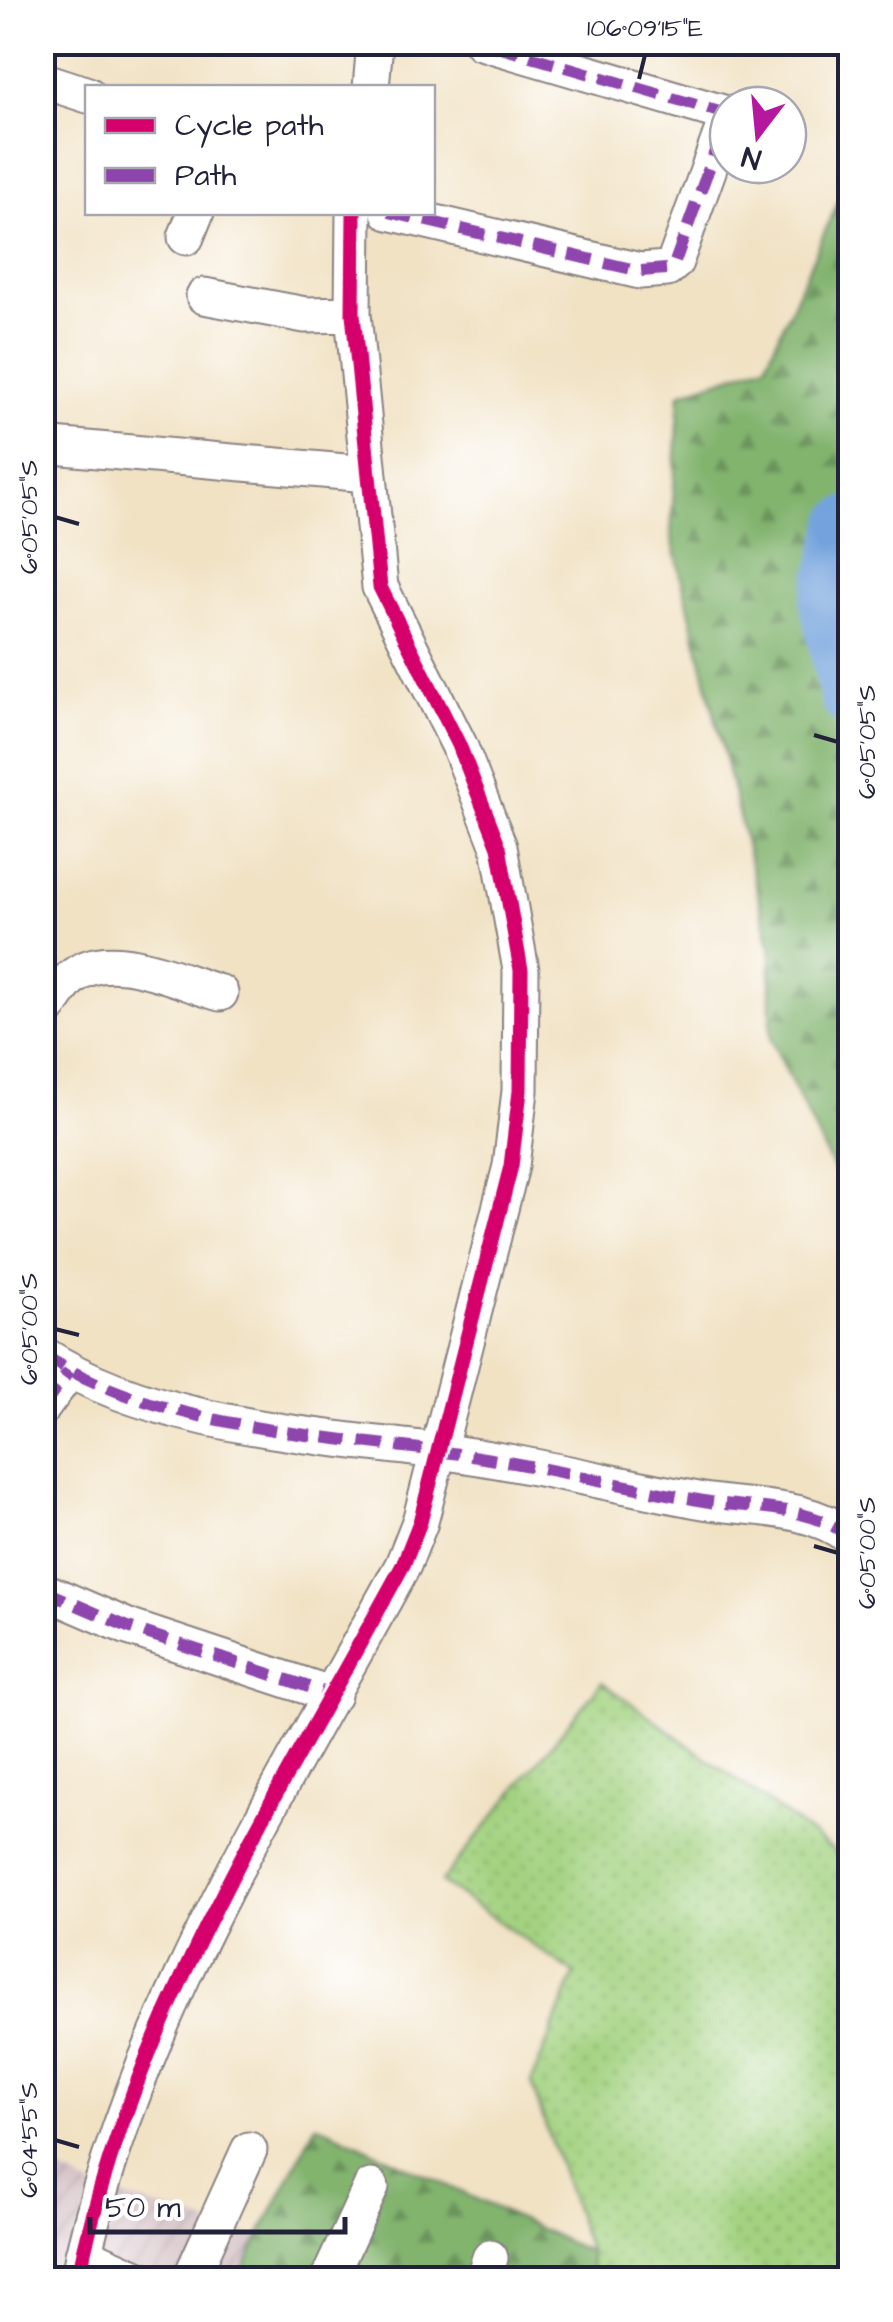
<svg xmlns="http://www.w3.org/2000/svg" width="893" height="2322" font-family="'Architects Daughter',sans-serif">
  <defs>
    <pattern id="industrial-furrows" width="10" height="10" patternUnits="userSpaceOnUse" patternTransform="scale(2.5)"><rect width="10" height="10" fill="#d2bec3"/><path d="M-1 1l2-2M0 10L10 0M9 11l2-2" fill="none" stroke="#b4a3a8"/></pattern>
    <pattern id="grass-dots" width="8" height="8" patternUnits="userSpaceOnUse" patternTransform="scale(2.5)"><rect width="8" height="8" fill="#a3d280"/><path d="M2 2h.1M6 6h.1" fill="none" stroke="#8cb470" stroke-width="1.8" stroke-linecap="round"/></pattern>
    <pattern id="forest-firs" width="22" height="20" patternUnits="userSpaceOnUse" patternTransform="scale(2.5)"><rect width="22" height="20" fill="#82b46e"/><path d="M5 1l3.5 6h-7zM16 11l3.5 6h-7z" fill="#6a925c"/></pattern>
  </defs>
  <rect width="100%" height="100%" fill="#fff"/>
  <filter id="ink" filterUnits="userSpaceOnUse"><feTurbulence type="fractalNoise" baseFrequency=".01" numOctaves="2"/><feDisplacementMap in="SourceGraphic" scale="20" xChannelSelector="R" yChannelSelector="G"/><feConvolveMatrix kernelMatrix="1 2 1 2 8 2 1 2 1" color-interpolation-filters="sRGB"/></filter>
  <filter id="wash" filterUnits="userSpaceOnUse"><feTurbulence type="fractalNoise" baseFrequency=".0048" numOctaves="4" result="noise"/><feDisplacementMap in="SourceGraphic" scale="40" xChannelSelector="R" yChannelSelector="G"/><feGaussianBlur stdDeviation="2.25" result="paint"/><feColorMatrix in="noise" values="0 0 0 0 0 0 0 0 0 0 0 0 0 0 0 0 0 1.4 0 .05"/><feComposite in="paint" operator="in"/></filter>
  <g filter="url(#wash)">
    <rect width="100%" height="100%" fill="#f1e2c4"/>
    <path fill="url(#industrial-furrows)" d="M42,2161L91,2187L258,2238L238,2279H43Z"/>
    <path fill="url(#grass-dots)" stroke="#627a5e" stroke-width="2.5" d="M602,1682L850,1862V2279H593L589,2252L531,2083L575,1974L441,1882Z"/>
    <path fill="url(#forest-firs)" stroke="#526b54" stroke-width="2.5" d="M850,175V1204L771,1039V949L671,534L680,393L766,364Z
      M316,2124L589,2252L593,2279L238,2280Z"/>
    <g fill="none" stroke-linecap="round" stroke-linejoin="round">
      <path stroke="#73a3dd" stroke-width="60" d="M850,526L830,604L850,696"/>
    </g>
  </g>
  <g filter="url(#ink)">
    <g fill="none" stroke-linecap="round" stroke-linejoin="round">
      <g stroke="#8a8280" stroke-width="39">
        <path id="minor" d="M42,80L88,95
          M371,88L375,42
          M389,212L640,271L667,269L675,262L723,129V113L481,42
          M186,237L196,212
          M204,296L305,315L353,314
          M42,445L367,474
          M42,1016C52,1004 60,988 71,978C108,944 179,982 220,993
          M42,1354C151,1425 311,1435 437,1451C524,1462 611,1484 698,1500C750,1510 806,1503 850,1537
          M42,1408L69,1371
          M42,1590L128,1627L333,1695
          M83,2254L142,2280
          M78,2280C128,2028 282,1788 403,1565L420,1522L511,1166L520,1091L521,970L499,847L459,745L380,587L353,314L354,212
          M190,2280L249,2150
          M328,2280L371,2187
          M483,2280L490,2258"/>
      </g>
      <use href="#minor" stroke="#fff" stroke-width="35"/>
      <path stroke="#8e44ad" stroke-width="12" stroke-dasharray="25 12" stroke-linecap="butt" d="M389,212L640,271L667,269L675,262L723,129V113L481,42
        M42,1354C151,1425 311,1435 437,1451C524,1462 611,1484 698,1500C750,1510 806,1503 850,1537
        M42,1408L69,1371
        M42,1590L128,1627L333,1695"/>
      <g stroke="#fff" stroke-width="21">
        <path id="cycleway" d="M78,2280C128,2028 282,1788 403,1565L420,1522L511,1166L520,1091L521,970L499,847L459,745L380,587L353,314L354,212"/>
      </g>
      <use href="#cycleway" stroke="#d6006c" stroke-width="15"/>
    </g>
  </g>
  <path fill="none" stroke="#22223b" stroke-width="4" d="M639,79L645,55M55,517L79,524M814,735L838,742M55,1329L79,1335M814,1546L838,1553M55,2140L79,2147"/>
  <rect width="893" height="2322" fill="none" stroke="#fff" stroke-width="110"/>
  <rect x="85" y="85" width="350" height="130" fill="#ffffff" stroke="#a7a7b1" stroke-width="2.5"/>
  <rect x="105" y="118" width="50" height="15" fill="#d6006c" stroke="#a7a7b1" stroke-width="2.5"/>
  <text x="175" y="135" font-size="30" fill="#22223b">Cycle path</text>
  <rect x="105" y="168" width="50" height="15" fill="#8e44ad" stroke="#a7a7b1" stroke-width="2.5"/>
  <text x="175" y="185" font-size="30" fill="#22223b">Path</text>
  <g transform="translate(758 135) rotate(196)"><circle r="48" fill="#ffffff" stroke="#a7a7b1" stroke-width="2.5"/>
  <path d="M0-8L18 38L0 25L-18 38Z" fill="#b5179e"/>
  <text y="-15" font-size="28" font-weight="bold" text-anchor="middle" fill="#22223b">N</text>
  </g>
  <path d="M90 2217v15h255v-15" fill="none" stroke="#22223b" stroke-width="5"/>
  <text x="105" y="2217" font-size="30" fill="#22223b" stroke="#ffffff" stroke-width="8" paint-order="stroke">50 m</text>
  <rect x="55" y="55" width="783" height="2212" fill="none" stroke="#22223b" stroke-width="4"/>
  <g font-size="25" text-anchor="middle" fill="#22223b">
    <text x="645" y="36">106°09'15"E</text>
    <text transform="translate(28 517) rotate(-90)" y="9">6°05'05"S</text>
    <text transform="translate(866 742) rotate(-90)" y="9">6°05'05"S</text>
    <text transform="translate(28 1329) rotate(-90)" y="9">6°05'00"S</text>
    <text transform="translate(866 1553) rotate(-90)" y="9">6°05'00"S</text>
    <text transform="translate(28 2140) rotate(-90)" y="9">6°04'55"S</text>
  </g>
</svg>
